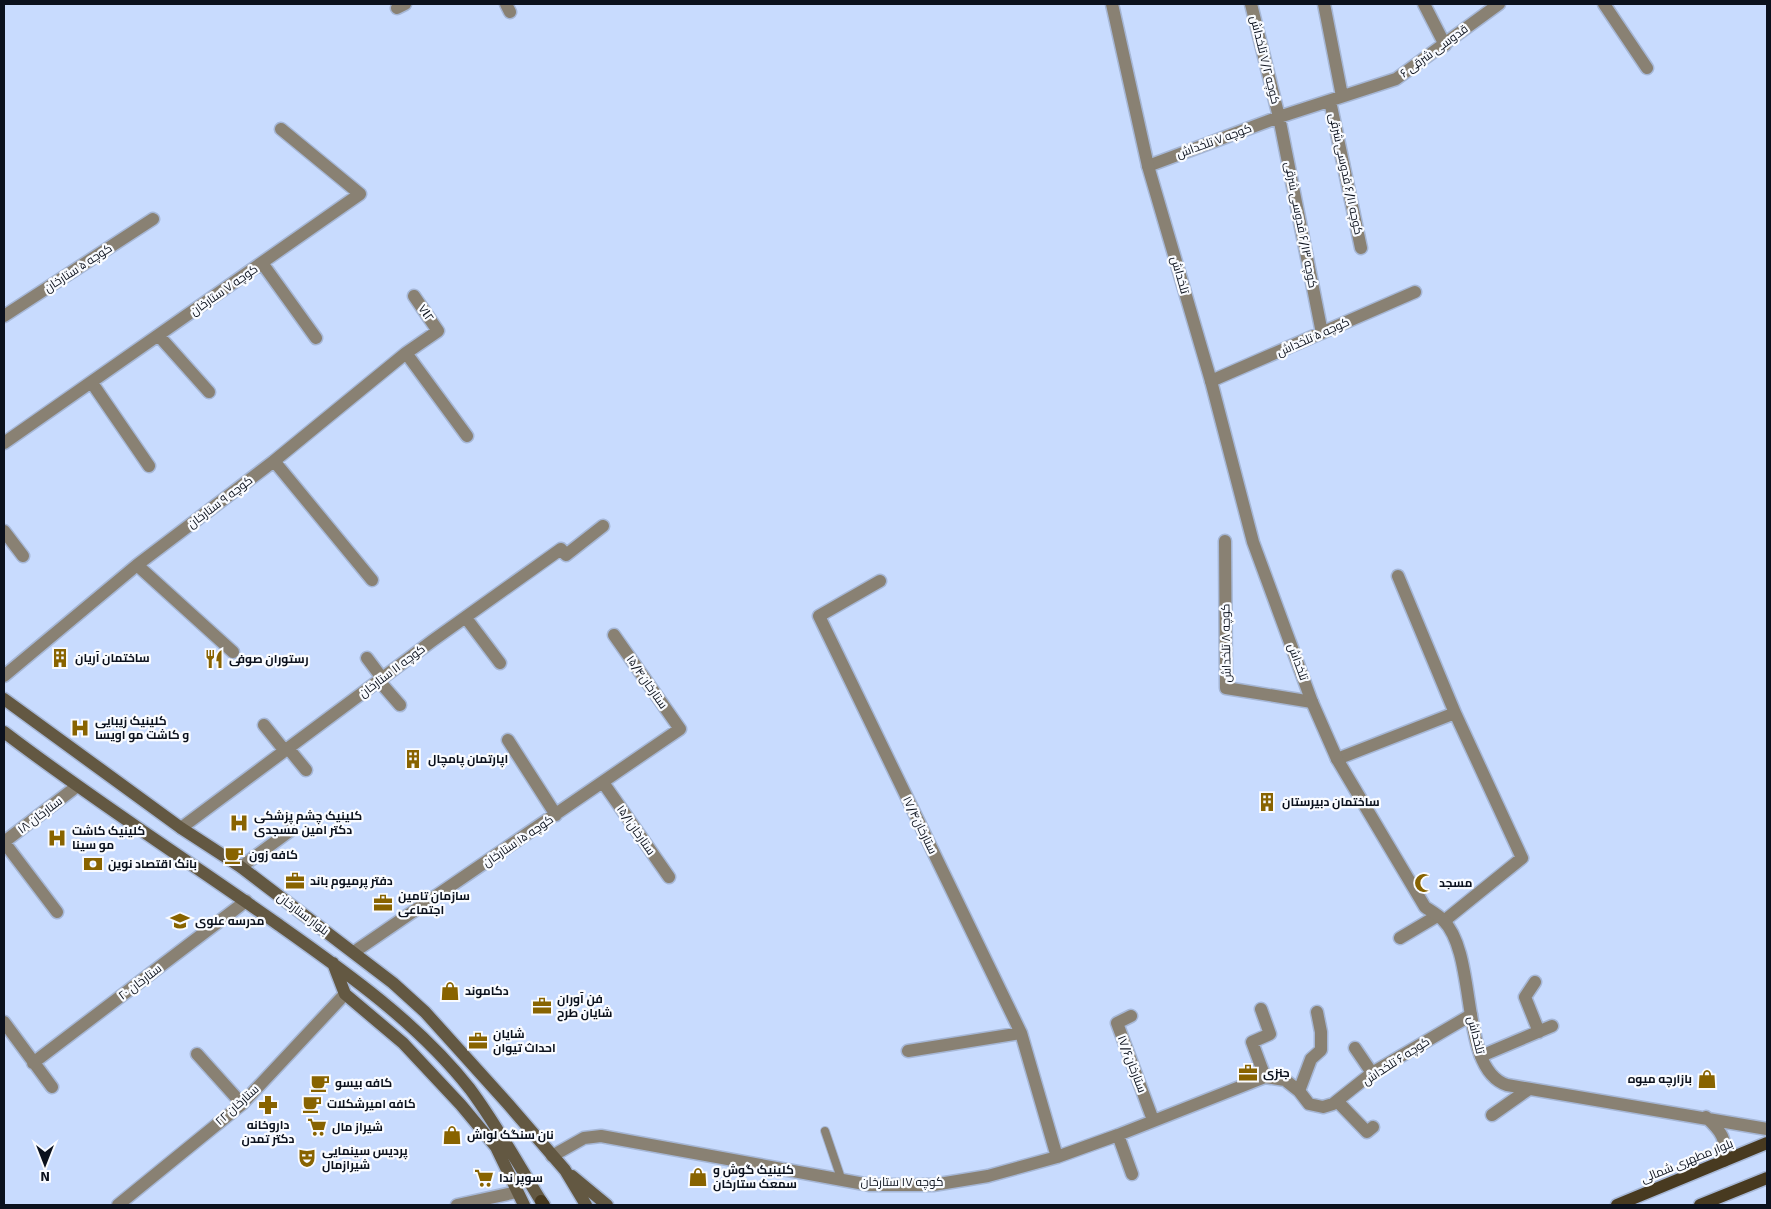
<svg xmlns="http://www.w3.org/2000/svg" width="1771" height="1209" font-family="Signika,Cairo,sans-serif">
  <rect width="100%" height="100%" fill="#c8dbfe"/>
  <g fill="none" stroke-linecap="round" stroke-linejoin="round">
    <g stroke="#a6b7d6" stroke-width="10">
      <path id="service" d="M825,1131L842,1181"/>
    </g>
    <g stroke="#a6b7d6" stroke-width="15">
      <path id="minor" d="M1251,4L1279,117L1322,333
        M1324,4L1342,96
        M1424,4L1445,45
        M1604,4L1647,68
        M397,8L405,4
        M1330,101L1361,248
        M1148,166L1279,117L1396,79L1499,4
        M262,263L316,338
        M4,316L153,219
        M159,336L209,392
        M406,353L467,436
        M1211,381L1415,292
        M92,383L149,466
        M4,443L360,194L281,129
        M274,461L372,580
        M4,531L23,556
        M1225,541L1226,688L1312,702
        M137,565L233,652
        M880,581L819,616L1021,1033L1057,1157
        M466,618L500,663
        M367,658L382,678
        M4,676L137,565L274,461L406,353L438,331L414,296
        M379,681L400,705
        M264,725L285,751
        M508,740L556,815
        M288,748L306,770
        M1337,759L1455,713L1398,576
        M604,784L669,877
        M181,828L432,641L561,549L566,555L603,526
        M4,842L76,787
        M4,842L57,912
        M241,867L291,830
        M1444,921L1522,858L1455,713
        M1400,938L1437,916
        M354,952L680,729L614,635
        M1535,982L1525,997L1539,1032
        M1261,1009L1270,1034L1252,1042L1265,1077
        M1131,1016L1117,1023L1153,1120
        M4,1022L52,1087
        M1355,1048L1372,1073
        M908,1051L1021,1033
        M197,1054L242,1104
        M1481,1056L1552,1026
        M33,1063L246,901
        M1299,1091L1311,1059L1321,1050V1032L1317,1012
        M1338,1102L1367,1132L1373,1127
        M1492,1115L1529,1089
        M1118,1135L1132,1174
        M552,1156L584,1138L601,1136L870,1185H933L988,1176L1057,1157L1118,1135L1265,1077L1285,1080L1299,1091L1309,1104L1323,1107L1333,1104L1372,1073L1471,1015
        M118,1205L242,1104L345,994
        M457,1205L517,1192"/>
    </g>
    <g stroke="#a6b7d6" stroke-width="15">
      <path id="tertiary" d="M506,4L510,12
        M1112,4L1148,166L1211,381L1253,542L1312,702L1337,759L1425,907C1431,911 1438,915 1443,920C1479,956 1458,1069 1507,1085L1767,1129
        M1706,1117C1723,1133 1726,1138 1724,1161"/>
    </g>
    <g stroke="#a6b7d6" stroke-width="15">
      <path id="secondary" d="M4,699L181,828L241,867L393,983L425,1012L508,1104L565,1170L586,1205
        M4,732C93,800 187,860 279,925C347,973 418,1023 470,1089C496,1124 518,1164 541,1201
        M333,963L345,994L403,1043L461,1105L496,1147L524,1205
        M572,1176L607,1205"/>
    </g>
    <g stroke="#a6b7d6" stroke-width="15">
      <path id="primary" d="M541,1201L544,1205
        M1617,1205L1767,1143
        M1700,1205L1767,1178"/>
    </g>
    <use href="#service" stroke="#898173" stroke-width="8"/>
    <use href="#minor" stroke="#898173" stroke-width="12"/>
    <use href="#tertiary" stroke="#898173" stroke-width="12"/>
    <use href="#secondary" stroke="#635842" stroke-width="12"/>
    <use href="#primary" stroke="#483a20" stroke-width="12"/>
  </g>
  <defs>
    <g id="building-bare" transform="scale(1.5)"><path d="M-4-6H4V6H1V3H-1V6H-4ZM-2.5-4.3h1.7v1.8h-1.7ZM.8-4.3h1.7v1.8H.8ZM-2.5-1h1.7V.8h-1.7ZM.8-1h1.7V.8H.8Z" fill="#886300" stroke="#f9fbff" stroke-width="2.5" paint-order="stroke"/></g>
    <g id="restaurant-bare" transform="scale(1.5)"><path d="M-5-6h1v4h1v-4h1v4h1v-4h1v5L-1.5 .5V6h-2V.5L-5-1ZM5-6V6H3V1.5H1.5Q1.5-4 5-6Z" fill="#886300" stroke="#f9fbff" stroke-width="2.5" paint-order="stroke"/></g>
    <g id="hospital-bare" transform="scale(1.5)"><path d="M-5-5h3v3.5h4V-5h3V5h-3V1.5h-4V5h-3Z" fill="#886300" stroke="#f9fbff" stroke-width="2.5" paint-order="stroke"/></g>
    <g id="cafe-bare" transform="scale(1.5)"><path d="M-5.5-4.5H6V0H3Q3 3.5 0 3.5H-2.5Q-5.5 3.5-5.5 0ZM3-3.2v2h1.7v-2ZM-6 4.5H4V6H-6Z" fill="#886300" stroke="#f9fbff" stroke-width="2.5" paint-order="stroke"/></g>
    <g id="bank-bare" transform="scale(1.5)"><path d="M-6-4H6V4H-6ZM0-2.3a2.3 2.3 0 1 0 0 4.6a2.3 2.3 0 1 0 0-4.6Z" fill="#886300" stroke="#f9fbff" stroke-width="2.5" paint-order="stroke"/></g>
    <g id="office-bare" transform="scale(1.5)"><path d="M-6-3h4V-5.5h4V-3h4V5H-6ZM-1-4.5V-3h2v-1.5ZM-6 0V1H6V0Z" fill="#886300" stroke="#f9fbff" stroke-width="2.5" paint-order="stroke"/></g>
    <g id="mosque-bare" transform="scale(1.5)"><path d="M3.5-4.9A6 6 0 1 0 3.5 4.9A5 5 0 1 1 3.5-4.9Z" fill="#886300" stroke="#f9fbff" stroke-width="2.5" paint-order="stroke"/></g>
    <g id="school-bare" transform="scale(1.5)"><path d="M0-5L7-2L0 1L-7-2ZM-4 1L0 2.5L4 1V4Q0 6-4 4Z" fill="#886300" stroke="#f9fbff" stroke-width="2.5" paint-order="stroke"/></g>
    <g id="shop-bare" transform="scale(1.5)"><path d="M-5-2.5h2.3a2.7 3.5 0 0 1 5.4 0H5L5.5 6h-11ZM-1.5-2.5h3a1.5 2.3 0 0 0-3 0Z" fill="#886300" stroke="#f9fbff" stroke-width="2.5" paint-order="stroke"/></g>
    <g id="pharmacy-bare" transform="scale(1.5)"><path d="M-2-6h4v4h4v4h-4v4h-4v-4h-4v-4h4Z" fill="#886300" stroke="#f9fbff" stroke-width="2.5" paint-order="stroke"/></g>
    <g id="supermarket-bare" transform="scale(1.5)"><path d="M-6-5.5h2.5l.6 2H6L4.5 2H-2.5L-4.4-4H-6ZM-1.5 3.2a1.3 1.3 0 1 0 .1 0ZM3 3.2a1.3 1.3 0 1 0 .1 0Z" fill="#886300" stroke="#f9fbff" stroke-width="2.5" paint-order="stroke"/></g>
    <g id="theatre-bare" transform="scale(1.5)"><path d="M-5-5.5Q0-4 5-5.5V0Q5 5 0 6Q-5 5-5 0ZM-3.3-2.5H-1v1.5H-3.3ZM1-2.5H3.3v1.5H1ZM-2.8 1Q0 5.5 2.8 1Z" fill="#886300" stroke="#f9fbff" stroke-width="2.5" paint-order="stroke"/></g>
  </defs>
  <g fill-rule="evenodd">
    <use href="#building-bare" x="60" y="658"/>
    <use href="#restaurant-bare" x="214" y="659"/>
    <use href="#hospital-bare" x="80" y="728"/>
    <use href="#building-bare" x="413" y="759"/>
    <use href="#building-bare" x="1267" y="802"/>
    <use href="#hospital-bare" x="239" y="823"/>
    <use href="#hospital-bare" x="57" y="838"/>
    <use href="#cafe-bare" x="234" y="855"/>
    <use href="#bank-bare" x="93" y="864"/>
    <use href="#office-bare" x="295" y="881"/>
    <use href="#mosque-bare" x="1424" y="883"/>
    <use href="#office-bare" x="383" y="903"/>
    <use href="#school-bare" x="180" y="921"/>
    <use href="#shop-bare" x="450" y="991"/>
    <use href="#office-bare" x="542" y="1006"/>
    <use href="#office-bare" x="478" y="1041"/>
    <use href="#office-bare" x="1248" y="1073"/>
    <use href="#shop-bare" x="1707" y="1079"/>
    <use href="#cafe-bare" x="320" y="1083"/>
    <use href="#cafe-bare" x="312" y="1104"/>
    <use href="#pharmacy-bare" x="268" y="1105"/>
    <use href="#supermarket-bare" x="317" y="1127"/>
    <use href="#shop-bare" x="452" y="1135"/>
    <use href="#theatre-bare" x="307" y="1158"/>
    <use href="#shop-bare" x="698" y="1177"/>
    <use href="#supermarket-bare" x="484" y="1178"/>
  </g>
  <g text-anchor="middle" stroke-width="4.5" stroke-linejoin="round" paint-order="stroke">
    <g font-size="12" fill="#0b111d" stroke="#f9fbff">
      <text transform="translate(1434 51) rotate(-36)" y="4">قدوسی شرقی ۶</text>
      <text transform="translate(1265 60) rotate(76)" y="4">کوچه ۷/۲ تلخداش</text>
      <text transform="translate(1214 141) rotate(-20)" y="4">کوچه ۷ تلخداش</text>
      <text transform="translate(1346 174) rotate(78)" y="4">کوچه ۶/۱۱ قدوسی شرقی</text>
      <text transform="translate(1301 225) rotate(79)" y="4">کوچه ۶/۱۳ قدوسی شرقی</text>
      <text transform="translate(78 268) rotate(-33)" y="4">کوچه ۵ ستارخان</text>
      <text transform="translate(1180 275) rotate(74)" y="4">تلخداش</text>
      <text transform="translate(224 290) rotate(-35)" y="4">کوچه ۷ ستارخان</text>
      <text transform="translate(426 313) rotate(55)" y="4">۷l۲</text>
      <text transform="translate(1313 337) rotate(-24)" y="4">کوچه ۵ تلخداش</text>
      <text transform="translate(220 502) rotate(-37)" y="4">کوچه ۹ ستارخان</text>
      <text transform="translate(1226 643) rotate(-91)" y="4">کوچه ۸ تلخداش</text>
      <text transform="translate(1298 662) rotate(70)" y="4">تلخداش</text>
      <text transform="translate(392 671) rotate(-37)" y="4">کوچه ۱۱ ستارخان</text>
      <text transform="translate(647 682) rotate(55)" y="4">ستارخان۱۵/۴</text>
      <text transform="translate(40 815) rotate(-37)" y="4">۱۸ ستارخان</text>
      <text transform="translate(920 825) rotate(64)" y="4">ستارخان۱۷/۴</text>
      <text transform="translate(636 830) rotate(55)" y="4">ستارخان۱۵/۱</text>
      <text transform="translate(518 841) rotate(-34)" y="4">کوچه ۱۵ ستارخان</text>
      <text transform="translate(303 914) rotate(37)" y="4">بلوار ستارخان</text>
      <text transform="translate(140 982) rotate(-37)" y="4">۲۰ ستارخان</text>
      <text transform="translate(1476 1035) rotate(76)" y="4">تلخداش</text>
      <text transform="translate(1396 1061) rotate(-33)" y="4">کوچه ۶ تلخداش</text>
      <text transform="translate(1132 1064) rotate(69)" y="4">ستارخان۱۷/۶</text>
      <text transform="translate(237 1105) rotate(-42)" y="4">۲۲ ستارخان</text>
      <text transform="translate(1687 1161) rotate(-22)" y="4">بلوار مطهرى شمالى</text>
      <text x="902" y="1186">کوچه ۱۷ ستارخان</text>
    </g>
    <g font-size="12" font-weight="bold" fill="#0b111d" stroke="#f9fbff" text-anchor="start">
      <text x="75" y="662">ساختمان آریان</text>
      <text x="229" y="663">رستوران صوفی</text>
      <text x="95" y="725">کلینیک زیبایی<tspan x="95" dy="14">و کاشت مو اویسا</tspan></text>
      <text x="428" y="763">اپارتمان پامچال</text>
      <text x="1282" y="806">ساختمان دبیرستان</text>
      <text x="254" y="820">کلینیک چشم پزشکی<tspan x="254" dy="14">دکتر امین مسجدی</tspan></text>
      <text x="72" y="835">کلینیک کاشت<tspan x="72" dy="14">مو سینا</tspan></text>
      <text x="249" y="859">کافه زون</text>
      <text x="108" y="868">بانک اقتصاد نوین</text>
      <text x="310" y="885">دفتر پرمیوم باند</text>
      <text x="1439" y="887">مسجد</text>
      <text x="398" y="900">سازمان تامین<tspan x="398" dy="14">اجتماعی</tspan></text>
      <text x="195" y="925">مدرسه علوی</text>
      <text x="465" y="995">دکاموند</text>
      <text x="557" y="1003">فن آوران<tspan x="557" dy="14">شایان طرح</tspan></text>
      <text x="493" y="1038">شایان<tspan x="493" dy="14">احداث تیوان</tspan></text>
      <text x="1263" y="1077">جنزی</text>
      <text x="1692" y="1083" text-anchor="end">بازارچه میوه</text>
      <text x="335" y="1087">کافه بیسو</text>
      <text x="327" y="1108">کافه امیرشکلات</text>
      <text x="268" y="1129" text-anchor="middle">داروخانه<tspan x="268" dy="14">دکتر تمدن</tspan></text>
      <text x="332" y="1131">شیراز مال</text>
      <text x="467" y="1139">نان سنگک لواش</text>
      <text x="322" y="1155">پردیس سینمایی<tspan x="322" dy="14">شیرازمال</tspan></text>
      <text x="713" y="1174">کلینیک گوش و<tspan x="713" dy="14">سمعک ستارخان</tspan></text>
      <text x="499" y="1182">سوپر ندا</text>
    </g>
  </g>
  <rect width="1771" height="1209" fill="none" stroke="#0b111d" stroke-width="10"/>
  <g transform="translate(45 1164) rotate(180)" stroke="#f9fbff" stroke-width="4" paint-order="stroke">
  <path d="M0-4L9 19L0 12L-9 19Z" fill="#0b111d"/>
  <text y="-8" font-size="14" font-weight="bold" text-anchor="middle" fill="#0b111d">N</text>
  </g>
</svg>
